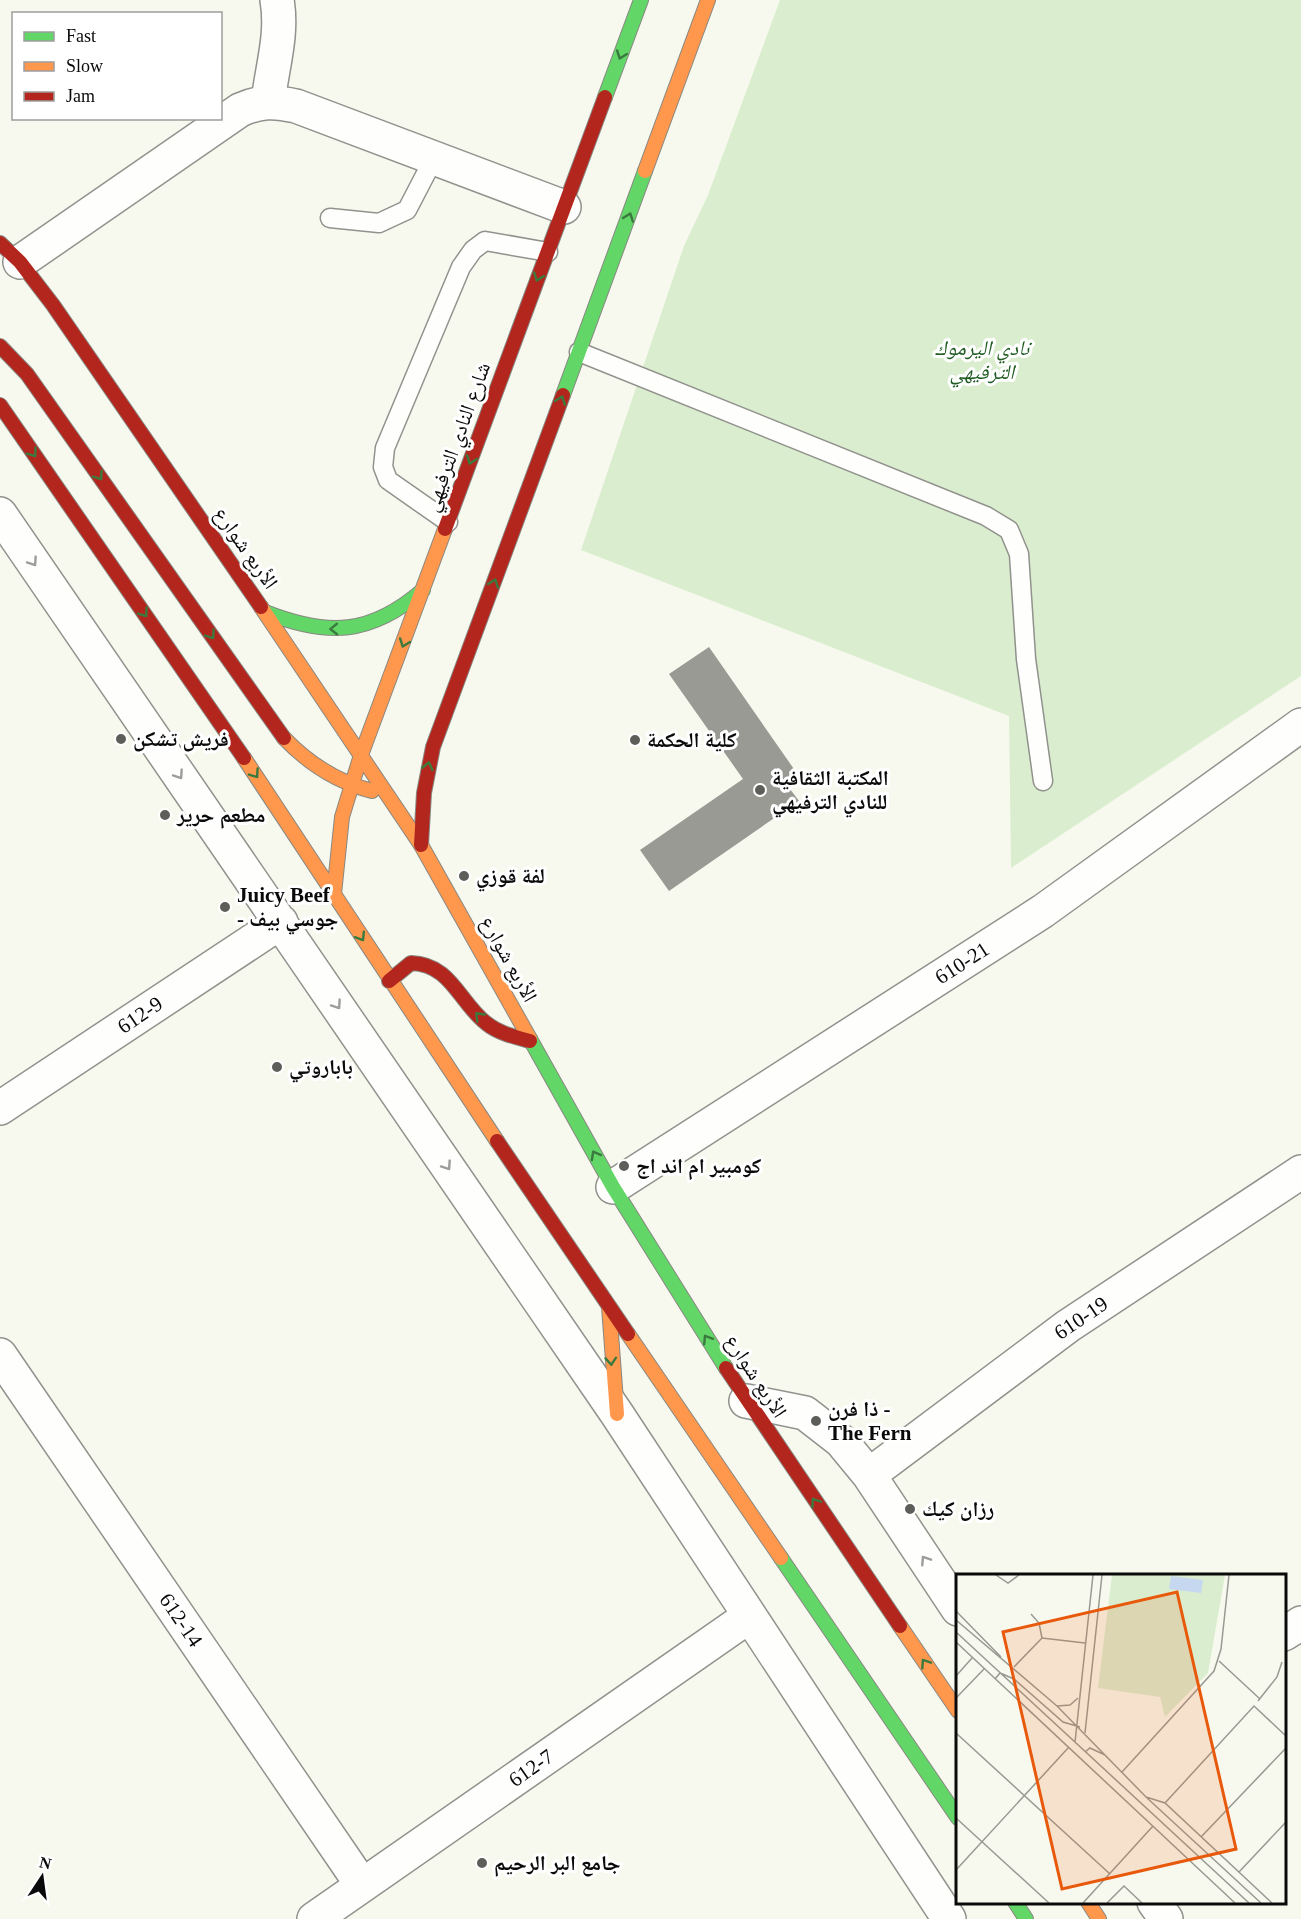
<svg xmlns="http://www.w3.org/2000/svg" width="1301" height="1919" font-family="'Times New Roman','Noto Naskh Arabic',serif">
  <rect width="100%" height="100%" fill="#f8f9ee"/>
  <path fill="#daeecf" d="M780,0H1301V676L1011,868L1009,716L581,550L684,246L708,195Z"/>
  <path fill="#9a9a94" d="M709,647L796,772L784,781L799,801L669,891L640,850L743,779L669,674Z"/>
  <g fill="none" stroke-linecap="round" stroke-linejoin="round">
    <g stroke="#91928d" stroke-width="21">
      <path id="lane" d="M330,218L379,223L407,210L434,158
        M579,352L986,516L1009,530L1019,554L1026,659L1043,781
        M448,522L388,480L383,467L385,448L461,267L473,250L485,241L548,252"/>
    </g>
    <g stroke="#91928d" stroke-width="36">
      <path id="street" d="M268,102C272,67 283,35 277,0
        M20,262L240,110C260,101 274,101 296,106L564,207
        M0,514L617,1414L949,1919
        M0,1108L281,922
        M613,1187L1043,911L1301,725
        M0,1355L362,1885
        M746,1401L805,1413L841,1441L869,1475L958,1609
        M869,1475L1068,1326L1301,1172
        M1284,1634L1301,1623
        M1154,1902L1166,1919
        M314,1919L748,1617"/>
    </g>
    <g stroke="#888883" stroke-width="16">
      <path id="fast" d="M605,97L641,0
        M563,395L645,171
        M265,612C328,637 371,635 423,590
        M530,1039L613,1187L726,1368
        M781,1558L958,1818
        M1015,1902L1026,1919"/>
    </g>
    <g stroke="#888883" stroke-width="16">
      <path id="slow" d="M645,171L708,0
        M261,607L421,845L530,1039
        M284,738C309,764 337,782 372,791
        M244,758L497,1141
        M334,894L342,817L361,755L445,529
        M609,1307L617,1414
        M628,1334L781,1558
        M900,1626L958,1711
        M1088,1902L1099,1919"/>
    </g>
    <g stroke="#888883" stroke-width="16">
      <path id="jam" d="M0,243L20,262L53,305L261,607
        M0,346L27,374L284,738
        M0,405L244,758
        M445,529L605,97
        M421,845L424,793L433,747L563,395
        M389,981L411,963C451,964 459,1002 486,1023C498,1033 515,1037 530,1041
        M497,1141L628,1334
        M726,1368L900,1626"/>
    </g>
    <use href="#lane" stroke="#fefefc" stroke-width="18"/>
    <use href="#street" stroke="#fefefc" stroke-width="33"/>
    <use href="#fast" stroke="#63d668" stroke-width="14"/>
    <use href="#slow" stroke="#ff974d" stroke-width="14"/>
    <use href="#jam" stroke="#b3261e" stroke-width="14"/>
  </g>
  <defs><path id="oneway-chevron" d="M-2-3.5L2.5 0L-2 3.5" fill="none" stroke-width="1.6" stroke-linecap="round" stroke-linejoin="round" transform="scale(1.5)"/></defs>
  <g stroke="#3b7a3e">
    <use href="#oneway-chevron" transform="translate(621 55) rotate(110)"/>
    <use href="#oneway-chevron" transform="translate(629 217) rotate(-70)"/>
    <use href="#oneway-chevron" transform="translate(538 277) rotate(110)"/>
    <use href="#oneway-chevron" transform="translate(561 400) rotate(-70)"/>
    <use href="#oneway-chevron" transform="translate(33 453) rotate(55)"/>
    <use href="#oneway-chevron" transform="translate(471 460) rotate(110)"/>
    <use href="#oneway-chevron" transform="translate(99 476) rotate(55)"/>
    <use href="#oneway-chevron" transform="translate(494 583) rotate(-70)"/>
    <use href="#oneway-chevron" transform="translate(144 613) rotate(55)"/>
    <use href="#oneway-chevron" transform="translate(334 629) rotate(179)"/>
    <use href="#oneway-chevron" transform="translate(211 635) rotate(55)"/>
    <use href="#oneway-chevron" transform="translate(404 643) rotate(110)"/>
    <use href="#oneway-chevron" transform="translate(428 766) rotate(-77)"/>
    <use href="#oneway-chevron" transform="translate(255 774) rotate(55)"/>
    <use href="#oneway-chevron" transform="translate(361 937) rotate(58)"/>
    <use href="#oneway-chevron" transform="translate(479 1016) rotate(-134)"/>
    <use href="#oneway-chevron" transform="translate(595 1155) rotate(-119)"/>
    <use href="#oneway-chevron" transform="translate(707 1339) rotate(-122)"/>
    <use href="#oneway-chevron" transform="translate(611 1361) rotate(86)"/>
    <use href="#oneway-chevron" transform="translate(815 1502) rotate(-124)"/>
    <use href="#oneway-chevron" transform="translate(925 1663) rotate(-124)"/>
  </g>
  <g stroke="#9c9c9b">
    <use href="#oneway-chevron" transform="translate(33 562) rotate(56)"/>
    <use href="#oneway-chevron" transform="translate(179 775) rotate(56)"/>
    <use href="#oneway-chevron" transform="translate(337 1005) rotate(56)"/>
    <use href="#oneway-chevron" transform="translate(447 1166) rotate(56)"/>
    <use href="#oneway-chevron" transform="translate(925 1560) rotate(-123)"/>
  </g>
  <g fill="#5d5e5a" stroke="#fff" stroke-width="2">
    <circle cx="121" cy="739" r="6"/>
    <circle cx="635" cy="740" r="6"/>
    <circle cx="760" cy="790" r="6"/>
    <circle cx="165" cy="815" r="6"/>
    <circle cx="464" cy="876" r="6"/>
    <circle cx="225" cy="907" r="6"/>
    <circle cx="277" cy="1067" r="6"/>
    <circle cx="624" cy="1166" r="6"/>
    <circle cx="816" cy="1421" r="6"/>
    <circle cx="910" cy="1509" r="6"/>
    <circle cx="482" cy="1863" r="6"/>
  </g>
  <g text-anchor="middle" stroke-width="6" stroke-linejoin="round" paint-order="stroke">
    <g font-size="21" font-style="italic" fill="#205c23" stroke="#fff">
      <text x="982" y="355">نادي اليرموك<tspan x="982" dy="24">الترفيهي</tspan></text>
    </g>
    <g font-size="21" fill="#0a0a0a" stroke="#fff">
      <text transform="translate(457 437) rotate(-70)" y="7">شارع النادي الترفيهي</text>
      <text transform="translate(246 548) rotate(55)" y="7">الأربع شوارع</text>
      <text transform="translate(509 959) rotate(61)" y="7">الأربع شوارع</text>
      <text transform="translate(962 963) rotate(-33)" y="7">610-21</text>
      <text transform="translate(140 1015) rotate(-34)" y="7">612-9</text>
      <text transform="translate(1081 1318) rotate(-34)" y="7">610-19</text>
      <text transform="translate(756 1376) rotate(57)" y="7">الأربع شوارع</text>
      <text transform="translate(181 1620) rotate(56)" y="7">612-14</text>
      <text transform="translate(531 1768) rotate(-35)" y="7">612-7</text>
    </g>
    <g font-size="21" font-weight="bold" fill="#0a0a0a" stroke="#fff" text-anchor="start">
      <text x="133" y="746">فريش تشكن</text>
      <text x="647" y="747">كلية الحكمة</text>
      <text x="772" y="785">المكتبة الثقافية<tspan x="772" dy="24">للنادي الترفيهي</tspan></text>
      <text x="177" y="822">مطعم حرير</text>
      <text x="476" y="883">لفة قوزي</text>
      <text x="237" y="902">Juicy Beef<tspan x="237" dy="24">- جوسي بيف</tspan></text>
      <text x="289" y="1074">باباروتي</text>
      <text x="636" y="1173">كومبير ام اند اج</text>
      <text x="828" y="1416">ذا فرن -<tspan x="828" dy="24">The Fern</tspan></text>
      <text x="922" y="1516">رزان كيك</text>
      <text x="494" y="1870">جامع البر الرحيم</text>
    </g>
  </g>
  <g transform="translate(956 1574)">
    <rect width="330" height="330" fill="#f8f9ee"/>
    <path d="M156,1H269L252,99L209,143L204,123L142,114Z" fill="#daeecf"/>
    <path d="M215,2L247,6L245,19L213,15Z" fill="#c6d7f0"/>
    <path fill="none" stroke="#999993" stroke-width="1.5" d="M40,1L52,9L63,1M0,37L45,83M75,40L83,49L86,64M0,46L101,132L190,223L305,329M0,58L293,329M0,68L279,329M263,87L304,125M58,93L86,64L129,69M0,102L16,84M39,105L44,99L58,105L107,148L124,153M0,124L28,95M302,127L321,103L326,88M101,132L114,131L122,124M0,159L154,300M129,159L146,1M119,168L137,1M129,178L134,174L149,181M166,198L258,97L265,75L273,1M190,223L209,229L316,329M209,229L298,132L330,162M0,244L93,329M245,263L330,174M0,296L113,173M283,298L330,248M127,329L197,252M151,329L168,312L186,329"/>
    <path fill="#e8590c" fill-opacity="0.15" stroke="#e8590c" stroke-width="3" d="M221,18L280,275L106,315L47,58Z"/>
    <rect width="330" height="330" fill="none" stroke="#0a0a0a" stroke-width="3"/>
  </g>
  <rect x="12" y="12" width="210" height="108" fill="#ffffff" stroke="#9d9d9d" stroke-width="1.5"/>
  <rect x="24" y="32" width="30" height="9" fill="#63d668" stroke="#9d9d9d" stroke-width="1.5"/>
  <text x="66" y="42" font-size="18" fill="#0a0a0a">Fast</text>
  <rect x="24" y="62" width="30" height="9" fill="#ff974d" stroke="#9d9d9d" stroke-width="1.5"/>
  <text x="66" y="72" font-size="18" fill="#0a0a0a">Slow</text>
  <rect x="24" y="92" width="30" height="9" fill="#b3261e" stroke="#9d9d9d" stroke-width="1.5"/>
  <text x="66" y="102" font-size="18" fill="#0a0a0a">Jam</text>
  <g transform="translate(42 1877) rotate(13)" stroke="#ffffff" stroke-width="4.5" paint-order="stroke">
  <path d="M0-4.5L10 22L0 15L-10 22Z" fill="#0a0a0a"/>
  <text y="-9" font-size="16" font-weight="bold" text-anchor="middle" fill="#0a0a0a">N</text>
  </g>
</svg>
